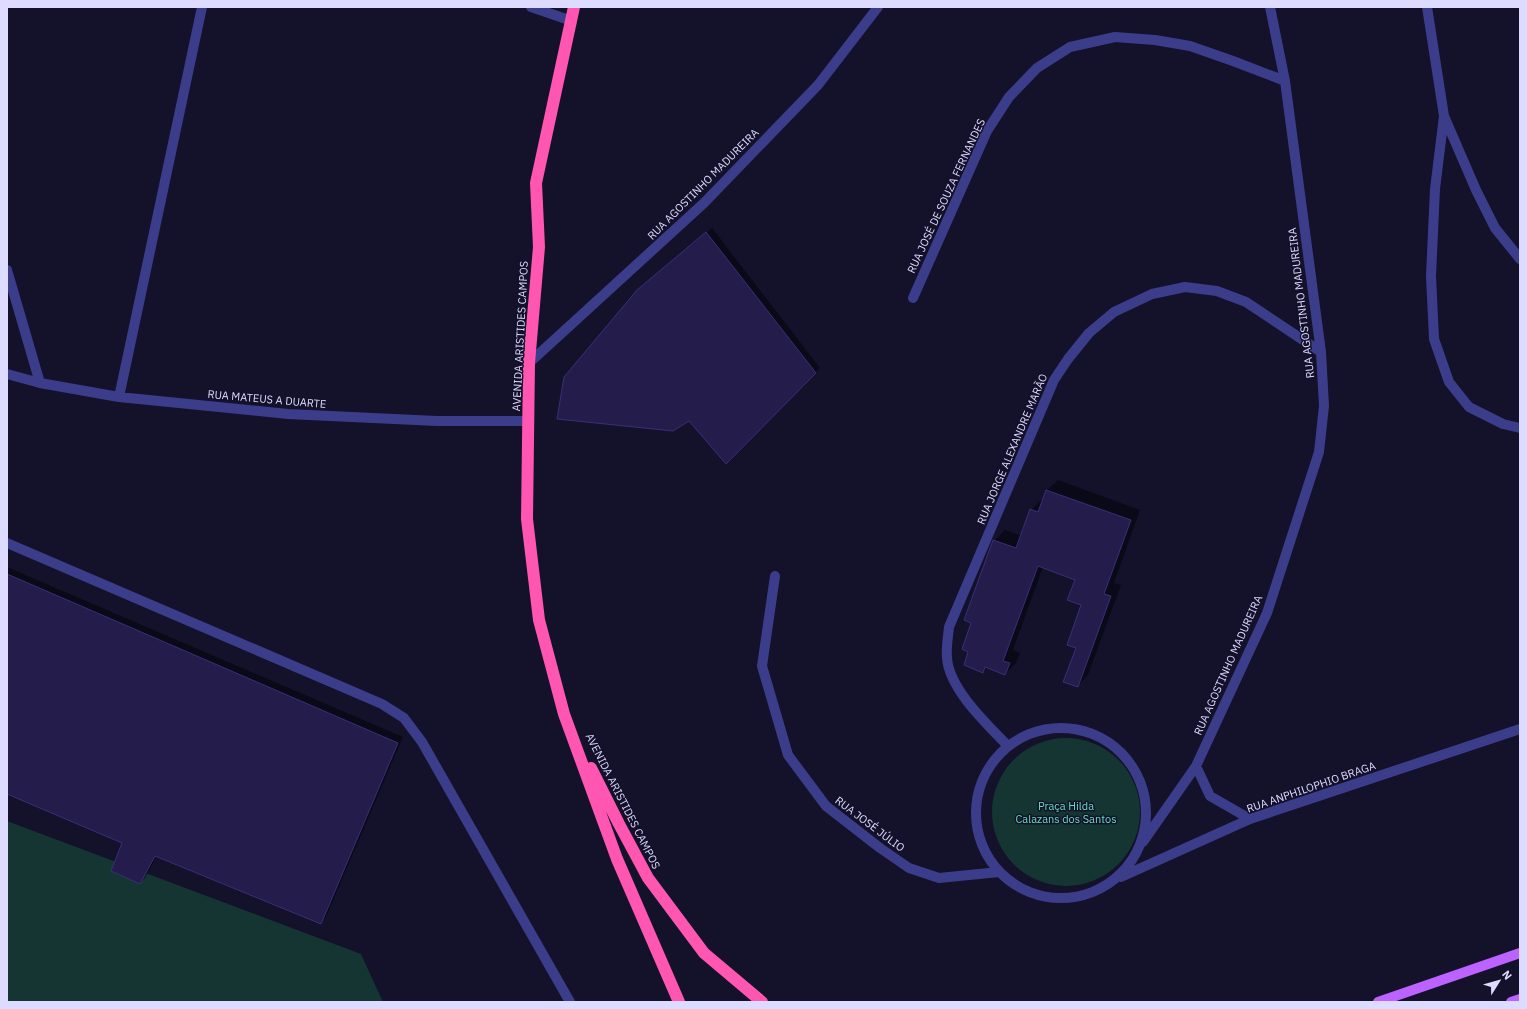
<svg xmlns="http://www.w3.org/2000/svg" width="1527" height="1009" font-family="'IBM Plex Sans',sans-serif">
  <rect width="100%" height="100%" fill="#14112b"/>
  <path fill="#143532" d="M992 812a74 74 0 1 1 148 0a74 74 0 1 1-148 0Z
    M7,821L361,954L383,1002H7Z"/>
  <path fill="#0007" d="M712,228L820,368L726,463L689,419L643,285Z
    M1058,480L1140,510L1114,583L1121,585L1088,675L1078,686L1077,647L1082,605L1076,579L1043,567L1013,650L1020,653L1016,663L1005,674L988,667L983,672L969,651L972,622L994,541L1005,530L1022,536L1031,510L1042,499L1044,500L1047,490Z
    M7,567L403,737L326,917L321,923L157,855L145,878L140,883L123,842L7,792Z"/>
  <path fill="#241d4c" stroke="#392f78" d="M706,232L816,373L726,464L689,421L673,431L557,419L564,377L637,290Z
    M1046,490L1131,520L1104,594L1111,596L1078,687L1063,682L1076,648L1067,645L1081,605L1067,600L1075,580L1038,566L1003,661L1010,663L1005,675L985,667L983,673L964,665L968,652L962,649L971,623L964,620L993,540L1016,548L1030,509L1038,512Z
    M7,574L398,743L321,924L155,856L140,884L111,871L122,843L7,794Z"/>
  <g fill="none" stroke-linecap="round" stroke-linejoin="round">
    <path stroke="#3c3d8a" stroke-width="10" d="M531,7L572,21
      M1427,7L1444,116L1435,189L1431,276L1434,339L1449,382L1469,407L1503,424L1520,428
      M1444,116L1476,190L1495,228L1520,259
      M7,270L40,383
      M913,298L987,131L1009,97L1037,68L1070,47L1115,37L1155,40L1190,46L1233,61L1285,81
      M529,363L704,203L818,85L878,7
      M7,374L40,383L119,397L288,414L437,421H529
      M119,397L202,7
      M7,543L382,704L404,718L422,742L570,1002
      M775,576L762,666L788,755L826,806L880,848L909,868L939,878L999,872
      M976 813a85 85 0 1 1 170 0a85 85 0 1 1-170 0Z
      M1008,746C987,724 949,689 947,658C946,648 948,637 949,627L1054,380L1068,359L1089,333L1114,312L1152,294L1185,287L1217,291L1246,302L1321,352
      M1250,819L1210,796L1196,766L1267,613L1319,452L1324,406L1321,352L1285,81L1270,7
      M1143,842L1196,766
      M1121,877L1250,819L1520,729"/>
    <path stroke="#bb62ff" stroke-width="10" d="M1378,1002L1520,953
      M1511,1002L1520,999"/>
    <path stroke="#ff56b1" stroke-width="12" d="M574,7L536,183L539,247L529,363L527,519L539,620L564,714L617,859L679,1002
      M591,768L619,824L648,878L704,953L762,1002"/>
  </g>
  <g text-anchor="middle" stroke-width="3" stroke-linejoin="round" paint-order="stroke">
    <g font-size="11" fill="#dddbff" stroke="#14112b">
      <text transform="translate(703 184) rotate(-45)" y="4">RUA AGOSTINHO MADUREIRA</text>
      <text transform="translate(946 196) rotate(-65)" y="4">RUA JOSÉ DE SOUZA FERNANDES</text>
      <text transform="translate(1301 303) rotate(-97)" y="4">RUA AGOSTINHO MADUREIRA</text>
      <text transform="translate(520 336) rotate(-87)" y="4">AVENIDA ARISTIDES CAMPOS</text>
      <text transform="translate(267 399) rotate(5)" y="4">RUA MATEUS A DUARTE</text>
      <text transform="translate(1012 449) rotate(-67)" y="4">RUA JORGE ALEXANDRE MARÃO</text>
      <text transform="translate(1228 665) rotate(-66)" y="4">RUA AGOSTINHO MADUREIRA</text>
      <text transform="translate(1311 787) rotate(-19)" y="4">RUA ANPHILOPHIO BRAGA</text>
      <text transform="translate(623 801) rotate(63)" y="4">AVENIDA ARISTIDES CAMPOS</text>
      <text transform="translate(870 824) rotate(37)" y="4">RUA JOSÉ JÚLIO</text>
    </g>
    <g font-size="11" fill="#64e2bb" stroke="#14112b">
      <text x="1066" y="810">Praça Hilda<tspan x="1066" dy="13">Calazans dos Santos</tspan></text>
    </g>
  </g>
  <rect width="1527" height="1009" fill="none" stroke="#dddbff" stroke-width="16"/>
  <g transform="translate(1499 981) rotate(53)" stroke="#14112b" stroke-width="3" paint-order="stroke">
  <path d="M0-3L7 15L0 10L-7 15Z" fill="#dddbff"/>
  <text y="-6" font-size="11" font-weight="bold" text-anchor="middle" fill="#dddbff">N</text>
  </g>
</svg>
